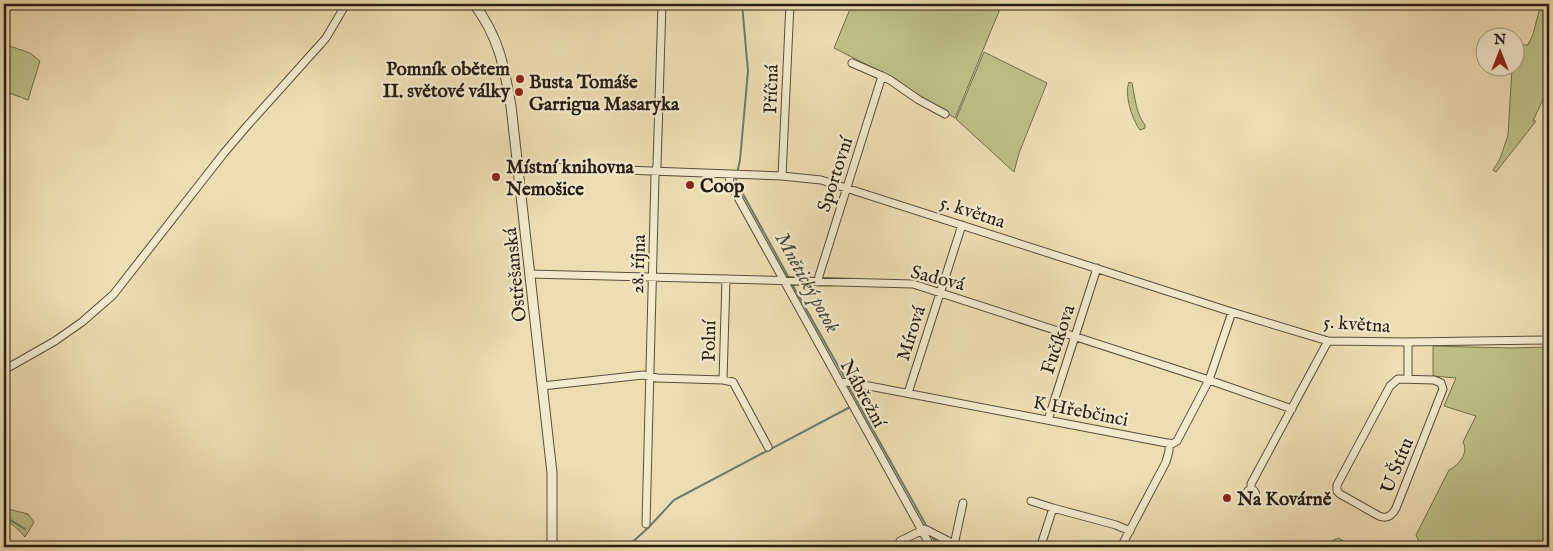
<svg xmlns="http://www.w3.org/2000/svg" width="1553" height="551" font-family="'IM FELL English',serif">
  <rect width="100%" height="100%" fill="#edddb2"/>
  <filter id="stains"><feTurbulence type="fractalNoise" baseFrequency=".004" numOctaves="4"/><feColorMatrix values="0 0 0 0 .2 0 0 0 0 .09 0 0 0 0 .02 0 0 0 .5 -.17"/></filter>
  <radialGradient id="worn" r=".72"><stop offset=".6" stop-color="#630" stop-opacity="0"/><stop offset="1" stop-color="#630" stop-opacity=".3"/></radialGradient>
  <path fill="#bfbf88" stroke="#736e4e" d="M852,4H1002L955,118L926,102L887,75L834,48Z
    M1541,4H1549V86L1533,121H1536L1496,172L1493,170L1500,159L1508,135L1512,68H1516V45H1528L1533,34Z
    M4,44L30,53L40,61L28,100L4,91Z
    M984,52L1047,83L1019,153L1014,172L956,119Z
    M1129,82L1132,83C1135,97 1136,114 1145,125V128L1140,130C1132,119 1124,95 1129,82Z
    M1433,346L1512,348L1549,347V547H1413L1419,542L1416,535L1449,470C1459,465 1469,453 1463,442L1476,416L1444,406L1456,378L1433,376Z
    M4,508L28,514L34,522L25,537C19,529 11,524 4,518Z
    M1338,538L1354,547H1328L1332,541Z"/>
  <g fill="none" stroke-linecap="round" stroke-linejoin="round">
    <path stroke="#6b7d6f" stroke-width="2" d="M742,4L748,71L740,160L736,178L737,183L790,280
      M792,284L846,380
      M848,385L927,527
      M4,516L25,529
      M932,535L934,540L947,547
      M934,540L937,547
      M627,547L649,527L674,500L852,406"/>
    <g stroke="#584e3b" stroke-width="9">
      <path id="minor" d="M476,7L495,4
        M882,76L890,80L919,100L945,114
        M518,166L782,176L821,180L1232,312L1328,341L1408,342L1549,340
        M729,174L730,183L931,547
        M782,176L790,4
        M530,274L913,284L1209,380L1292,409
        M726,279L723,380L733,382L768,447
        M818,282L819,276L882,76L852,63
        M1408,342V379
        M4,370L55,341L82,322L113,295L224,153L247,126L326,38L346,4
        M1398,379L1434,380L1441,383L1443,389L1396,508C1392,516 1387,519 1379,516L1340,494L1337,491V485L1390,386Z
        M840,383L848,382L1172,444L1177,441L1209,380L1232,312
        M542,386L643,375L657,378L723,380
        M908,393L962,225
        M1048,420L1097,268
        M1251,489V484L1328,341
        M1246.5 494a4.5 4.5 0 1 1 9 0a4.5 4.5 0 1 1-9 0Z
        M1031,501L1053,508
        M646,524L655,176L657,165L662,4
        M900,541L925,529L960,547
        M954,545L963,503
        M1041,547L1042,542L1053,508L1116,525L1130,531
        M1121,547L1166,462L1169,451V443"/>
    </g>
    <g stroke="#584e3b" stroke-width="11">
      <path id="tertiary" d="M474,4C499,37 504,66 511,106L552,473V547"/>
    </g>
    <use href="#minor" stroke="#f3e9cd" stroke-width="7"/>
    <use href="#tertiary" stroke="#f3e9cd" stroke-width="9"/>
  </g>
  <g fill="#8f2418" stroke="#f3e9cd" stroke-width="2">
    <circle cx="520" cy="79" r="5"/>
    <circle cx="519" cy="92" r="5"/>
    <circle cx="496" cy="177" r="5"/>
    <circle cx="690" cy="185" r="5"/>
    <circle cx="1227" cy="498" r="5"/>
  </g>
  <g text-anchor="middle" stroke-width="4.5" stroke-linejoin="round" paint-order="stroke">
    <g font-size="19" font-weight="bold" fill="#271e13" stroke="#f3e9cd" text-anchor="start">
      <text x="510" y="75" text-anchor="end">Pomník obětem<tspan x="510" dy="22">II. světové války</tspan></text>
      <text x="529" y="88">Busta Tomáše<tspan x="529" dy="22">Garrigua Masaryka</tspan></text>
      <text x="506" y="173">Místní knihovna<tspan x="506" dy="22">Nemošice</tspan></text>
      <text x="700" y="192">Coop</text>
      <text x="1237" y="505">Na Kovárně</text>
    </g>
    <g font-size="19" fill="#271e13" stroke="#f3e9cd">
      <text transform="translate(770 89) rotate(-88)" y="7">Příčná</text>
      <text transform="translate(834 174) rotate(-72)" y="7">Sportovní</text>
      <text transform="translate(973 211) rotate(18)" y="7">5. května</text>
      <text transform="translate(637 264) rotate(-88)" y="7">28. října</text>
      <text transform="translate(514 275) rotate(-96)" y="7">Ostřešanská</text>
      <text transform="translate(938 277) rotate(14)" y="7">Sadová</text>
      <text transform="translate(1357 323) rotate(4)" y="7">5. května</text>
      <text transform="translate(910 333) rotate(-72)" y="7">Mírová</text>
      <text transform="translate(1057 339) rotate(-72)" y="7">Fučíkova</text>
      <text transform="translate(708 341) rotate(-89)" y="7">Polní</text>
      <text transform="translate(864 393) rotate(61)" y="7">Nábřežní</text>
      <text transform="translate(1081 410) rotate(11)" y="7">K Hřebčinci</text>
      <text transform="translate(1396 465) rotate(-68)" y="7">U Štítu</text>
    </g>
    <g font-size="20" font-style="italic" fill="#494d41" stroke="#f3e9cd">
      <text transform="translate(808 282) rotate(61)" y="7">Mnětický potok</text>
    </g>
  </g>
  <rect width="1553" height="551" fill="none" stroke="#edddb2" stroke-width="20"/>
  <rect x="5" y="5" width="1543" height="541" fill="none" stroke="#271e13" stroke-width="2.5"/>
  <rect x="10" y="10" width="1533" height="531" fill="none" stroke="#271e13"/>
  <g transform="translate(1500 52)"><circle r="24" fill="#f3e9cd" stroke="#a19883"/>
  <path d="M0-4L9 19L0 12L-9 19Z" fill="#8f2418"/>
  <text y="-8" font-size="14" font-weight="bold" text-anchor="middle" fill="#271e13">N</text>
  </g>
  <rect width="100%" height="100%" filter="url(#stains)"/>
  <rect width="100%" height="100%" fill="url(#worn)"/>
</svg>
